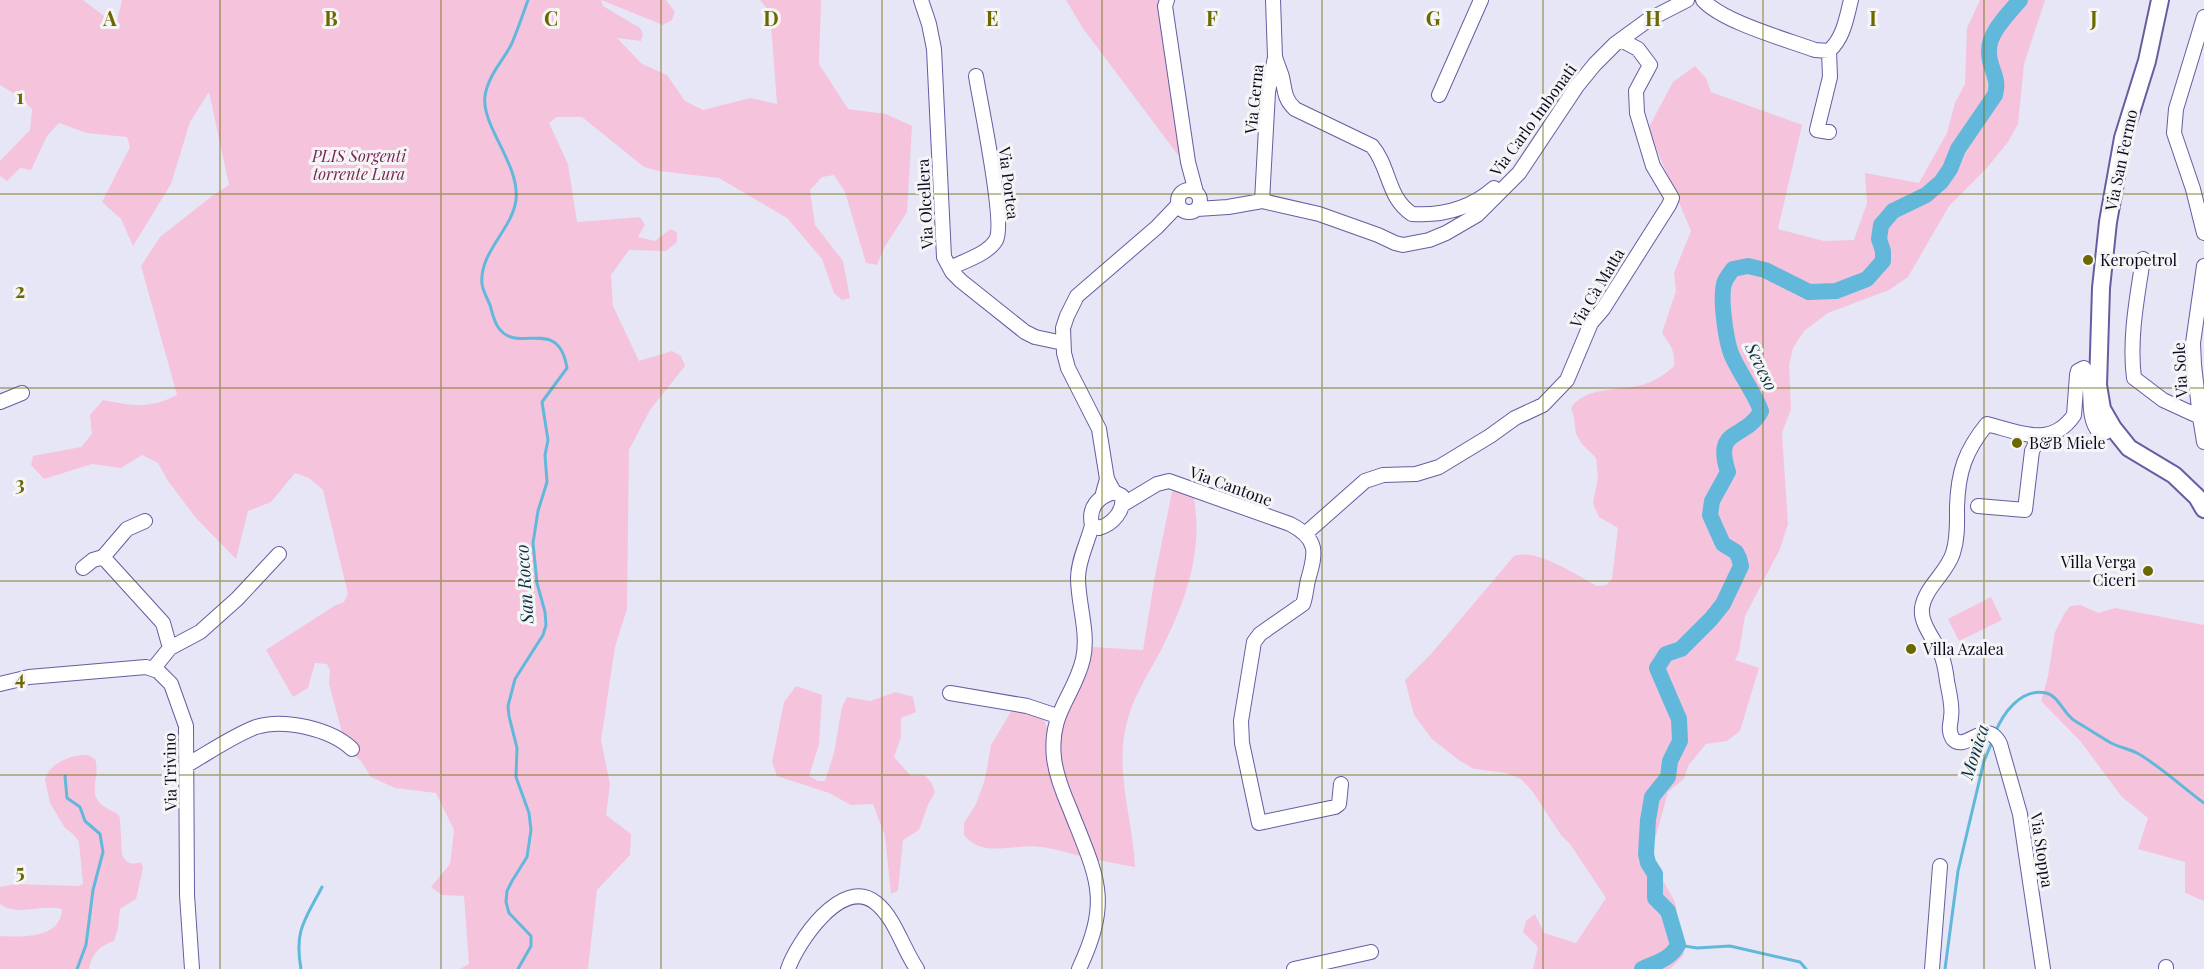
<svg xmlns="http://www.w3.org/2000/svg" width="2204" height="969" font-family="'Playfair Display',serif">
  <rect width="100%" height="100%" fill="#e6e6f6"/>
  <path fill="#f5c4dc" d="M0,0H83L116,25L122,0H666L675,12L672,20L663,25L601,0L603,6L640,28L643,34L641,41L617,38L642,64L667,75L685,101L703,110L750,98L777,104L770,12L760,0H821L819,64L848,109L886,114L912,126L907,212L884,248L877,265L866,263L845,192L834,175L822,177L810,190L815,225L843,261L850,298L842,300L834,293L822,259L787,218L719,178L659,171L644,167L582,117H557L549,123L568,164L577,222L640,217L645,225L638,237L655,241L670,229L677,232V242L666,251L629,250L611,275L613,306L639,361L672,351L681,356L685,366L650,410L629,450L627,609L615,647L601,740L610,784L606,815L631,834L630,855L597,890L588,969H460L469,964L464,896L442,895L431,887L450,864L454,830L436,793L395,788L371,777L361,761L346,747L329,684L330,671L327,664L315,663L308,688L293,697L266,650L334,606L344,602L348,594L323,490L309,478L295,473L271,502L248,511L236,559L196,518L168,481L158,463L142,455L121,468L92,464L44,479L31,465L33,456L81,447L92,434L90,415L103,400C133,406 149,409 177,395L141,266L160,237L212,196L229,185L209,92L190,122L171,184L133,246L121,219L102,202L130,147L127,137L87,133L59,123L47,136L31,170L20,168L7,181L0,176V161L30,130L32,109L20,97L0,85Z
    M1066,0H1161L1158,8L1181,159L1082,27Z
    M1980,0H2045L2024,64L2018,124L2008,142L1986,169L1949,206L1908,277L1889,290L1828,313L1804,331L1793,348L1789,365L1791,409L1782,433L1788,524L1780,549L1745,616L1739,652L1735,660L1759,668L1740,731L1727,741L1706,744L1688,766L1684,779L1668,792L1651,854V859L1675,902L1684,955L1670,969H1533L1538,947L1523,932L1526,921L1535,914L1544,933L1576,943L1606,898L1570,844L1561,835L1532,791L1521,779L1506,773L1474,769L1460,761L1432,739L1414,715L1405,680L1431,654L1514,556C1537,548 1576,575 1597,586L1606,585L1612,579L1618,528L1599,517L1595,508L1593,503L1598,477L1596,458L1582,444L1576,434L1574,417L1571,408C1583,389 1612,390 1632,387C1647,385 1663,377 1674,366C1676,353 1670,344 1662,333L1676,291L1674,273L1691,231L1648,129L1673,82L1695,66L1706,78L1711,92L1802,125L1778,229L1824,241L1854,240L1867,203L1865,173L1919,183L1947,133L1955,103L1965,84L1967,28Z
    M1175,487L1193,494C1205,549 1185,604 1160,652C1147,676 1132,699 1126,726C1115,773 1133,820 1135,867L1097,860C1084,825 1053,764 1061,728C1068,699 1088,680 1092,647L1143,650L1155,576L1172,492Z
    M1991,597L2002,620L1959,641L1948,619Z
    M2080,605L2099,613L2115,608L2204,625V901L2185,893V862L2138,849L2148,818L2122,797L2081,742L2041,701L2048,676L2055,632L2064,614L2070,606Z
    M796,686L822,695L819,744L809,776L818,781H825L834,753L842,707L847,697L870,701L896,692L913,697L916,712L901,718V737L894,757L911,776L924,775L931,782L935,792L928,805L919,830L903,840L898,891L891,894L885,836L873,804L851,805L829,793L777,776L772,762L784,702Z
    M1012,710L1042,716C1052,733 1046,754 1052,775C1060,803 1071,829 1081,856C1067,853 1053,848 1040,847C1014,843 983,859 964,835V823L976,804L985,779L991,745Z
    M88,755L95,759C101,776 87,793 102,805C107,809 113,811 119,815L120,819L122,854C126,864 131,865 141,862L143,868L136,899L120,909L118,928L114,941C99,946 92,954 89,969H0V936C22,937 61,939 62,909C42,904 17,917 0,904V887L16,884L79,886L83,884L79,842L73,834L65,828L50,803L45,780C49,763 72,754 88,755Z"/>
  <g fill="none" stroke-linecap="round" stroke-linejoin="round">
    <path stroke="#62b8db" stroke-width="3" d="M1995,733C2003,713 2021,688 2046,693C2059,696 2064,715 2075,721C2087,728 2099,736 2111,743C2119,747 2129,749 2137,753C2159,765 2183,788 2204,803
      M65,776L67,798L80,807L85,821L100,834L103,852L93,890L86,945L77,969
      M1678,945L1697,948L1730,946L1800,962L1806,969
      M301,969C294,930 305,920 322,887
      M518,969L531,946V936L509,913L506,902L507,891L512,881L527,857L531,830L529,813L516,777L517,748L509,716L508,706L515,679L543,635L546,625L545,612L537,583L533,543L538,511L547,482L545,455L548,440L542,402L567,368C558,314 517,356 498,327C494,321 492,312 490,305C487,298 483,291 482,284C479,252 512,230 516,200C520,164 481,126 485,96C488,75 504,60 512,43C518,29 523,14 528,0
      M1945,969L1958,871L1984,761L1992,742"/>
    <path stroke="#62b8db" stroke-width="16" d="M1642,969C1655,963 1671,959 1678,945L1668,911L1655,898V874L1648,863L1646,854L1648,820L1652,797L1668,777L1670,761L1680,741L1679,719L1657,668L1666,654L1681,649L1711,619L1723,604L1741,566L1739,558L1736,552L1723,544L1710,515L1712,501L1728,472C1713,426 1745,441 1761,411C1754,392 1742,377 1733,358C1726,344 1719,295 1725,281C1727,277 1730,273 1733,269L1748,266L1765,270L1809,292L1836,291L1867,279L1883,261V251L1879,239L1881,225L1893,211L1926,195L1941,182L1950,169L1958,149L1995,95C2000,78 1990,70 1989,54C1987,34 2008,14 2020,0"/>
    <g stroke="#655da1" stroke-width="16">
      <path id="minor" d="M921,0L929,24L934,49L944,257L952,272L961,281L1025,332L1035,337L1063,343
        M1167,0L1165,6L1188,162L1196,192
        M1703,0C1723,22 1785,39 1815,50L1829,51C1844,37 1846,19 1851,0
        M2204,17L2176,109L2174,133L2193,189L2204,233
        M1275,57C1277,64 1280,70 1282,77C1285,90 1284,99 1295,109L1372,146C1390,167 1387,198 1412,214C1443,216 1470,209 1494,188
        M1439,95L1481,0
        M1829,132L1817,130L1830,77L1829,51
        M1178 201a11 11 0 1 1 22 0a11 11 0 1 1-22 0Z
        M1262,201L1268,92L1275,57L1273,0
        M1197,209L1228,207L1262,201L1319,214L1378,235L1395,243L1403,245L1429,240L1446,233L1477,215L1519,173L1577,86L1595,64L1615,44L1648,20L1687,0
        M2143,259C2137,298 2129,339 2134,378L2163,400L2200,417
        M950,268C964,261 988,254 996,240C1006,223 980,102 976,76
        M0,402L22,393
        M2200,417L2194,365L2193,343L2204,266
        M2204,417H2200L2204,442
        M1107,479L1114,492L1122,496C1125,510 1113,524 1099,528L1092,525C1088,507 1098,497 1114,492
        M1102,497L1107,479L1099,429L1068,368L1064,353L1063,328L1067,316L1077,296L1157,227L1178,205
        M1122,505L1157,484L1169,481L1290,524C1319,539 1316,553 1308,580C1306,588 1306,596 1303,604L1260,634L1254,642L1241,721L1242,743L1259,823L1335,807L1339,804L1341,784
        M1978,506L2025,510L2032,451L2035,445L2044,436
        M145,521L127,529L103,557L163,623L170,648
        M1305,534L1365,481L1383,475L1416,474L1439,467L1490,436L1515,418L1543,405L1567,380L1591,323L1603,309L1669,205L1672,198L1653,166L1637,113L1636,91L1650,65L1638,49L1621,40
        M83,568L93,560L103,557
        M153,669L170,648L200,632L237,599L279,554
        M0,684L29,677L146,667L158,671L171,684L186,726L187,895L192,969
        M950,693L1027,706L1057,716
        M187,765C208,753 234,735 256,727C284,718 331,729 352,749
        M788,969C797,943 842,875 876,903C895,918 903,949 917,969
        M1079,969C1112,898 1097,878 1070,809C1063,793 1056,776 1054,758C1049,712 1074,697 1083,659C1089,633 1078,604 1078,578C1078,560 1088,542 1092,525
        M1294,969L1371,952
        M1932,969L1940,866
        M2043,969L2020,814L2000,744C1986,716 1966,753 1953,739C1952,738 1950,733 1950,731C1949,726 1951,722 1951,717C1953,707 1949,692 1947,681C1946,672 1944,662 1941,654C1935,640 1920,624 1922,608C1925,587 1947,573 1953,553C1958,538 1957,522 1957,507C1958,472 1965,451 1987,424C2019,432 2051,449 2074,415L2077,375L2078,371L2084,368C2096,385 2084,414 2099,432L2104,433L2113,428
        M2166,969V967"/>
    </g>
    <g stroke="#655da1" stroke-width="20">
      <path id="major" d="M2160,0L2147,61L2123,138L2108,222L2101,288L2098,385L2102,409L2113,428L2129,448L2174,475L2197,497L2204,509"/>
    </g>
    <use href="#minor" stroke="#fff" stroke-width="14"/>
    <use href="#major" stroke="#fff" stroke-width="16"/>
  </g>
  <path fill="none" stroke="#6b6800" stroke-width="1.5" stroke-opacity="0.55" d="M220,0V969M441,0V969M661,0V969M882,0V969M1102,0V969M1322,0V969M1543,0V969M1763,0V969M1984,0V969M0,194H2204M0,388H2204M0,581H2204M0,775H2204"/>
  <g fill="#6b6800" stroke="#f5f5f5" stroke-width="2">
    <circle cx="2088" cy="260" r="6"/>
    <circle cx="2017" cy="443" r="6"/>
    <circle cx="2148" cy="571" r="6"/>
    <circle cx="1911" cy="649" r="6"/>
  </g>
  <g text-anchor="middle" stroke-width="6" stroke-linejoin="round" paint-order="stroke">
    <g font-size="16" fill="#0b0720" stroke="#f5f5f5">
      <text transform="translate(1254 99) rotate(-84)" y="6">Via Gerna</text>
      <text transform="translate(1533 120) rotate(-54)" y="6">Via Carlo Imbonati</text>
      <text transform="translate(2121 160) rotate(-78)" y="6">Via San Fermo</text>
      <text transform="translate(1009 183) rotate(83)" y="6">Via Portea</text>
      <text transform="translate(925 204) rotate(-93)" y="6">Via Olcellera</text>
      <text transform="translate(1597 288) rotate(-59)" y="6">Via Cà Matta</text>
      <text transform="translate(2180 370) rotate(-93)" y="6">Via Sole</text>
      <text transform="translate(1231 486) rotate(20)" y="6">Via Cantone</text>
      <text transform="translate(170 772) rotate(-91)" y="6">Via Trivino</text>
      <text transform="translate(2042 850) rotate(81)" y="6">Via Stoppa</text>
    </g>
    <g font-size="16" font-style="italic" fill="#782657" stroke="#f5f5f5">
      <text x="359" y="162">PLIS Sorgenti<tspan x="359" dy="18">torrente Lura</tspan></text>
    </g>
    <g font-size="16" fill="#0b0720" stroke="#f5f5f5" text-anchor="start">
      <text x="2100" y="266">Keropetrol</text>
      <text x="2029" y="449">B&amp;B Miele</text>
      <text x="2136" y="568" text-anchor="end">Villa Verga<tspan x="2136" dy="18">Ciceri</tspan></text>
      <text x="1923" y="655">Villa Azalea</text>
    </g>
    <g font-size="18" font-style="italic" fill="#0a3241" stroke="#f5f5f5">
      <text transform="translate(1761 367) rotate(64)" y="6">Seveso</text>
      <text transform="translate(525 584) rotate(-94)" y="6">San Rocco</text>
      <text transform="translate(1975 752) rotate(-72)" y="6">Monica</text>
    </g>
  </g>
  <g font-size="20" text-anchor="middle" font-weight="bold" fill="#6b6800" stroke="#f5f5f5" stroke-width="6" stroke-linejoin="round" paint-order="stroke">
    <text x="110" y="26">A</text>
    <text x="331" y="26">B</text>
    <text x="551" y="26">C</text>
    <text x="771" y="26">D</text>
    <text x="992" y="26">E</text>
    <text x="1212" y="26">F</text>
    <text x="1433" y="26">G</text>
    <text x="1653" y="26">H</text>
    <text x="1873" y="26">I</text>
    <text x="2094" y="26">J</text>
    <text x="20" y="104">1</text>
    <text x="20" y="298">2</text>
    <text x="20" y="491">3</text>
    <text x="20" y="685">4</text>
    <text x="20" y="879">5</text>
  </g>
</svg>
